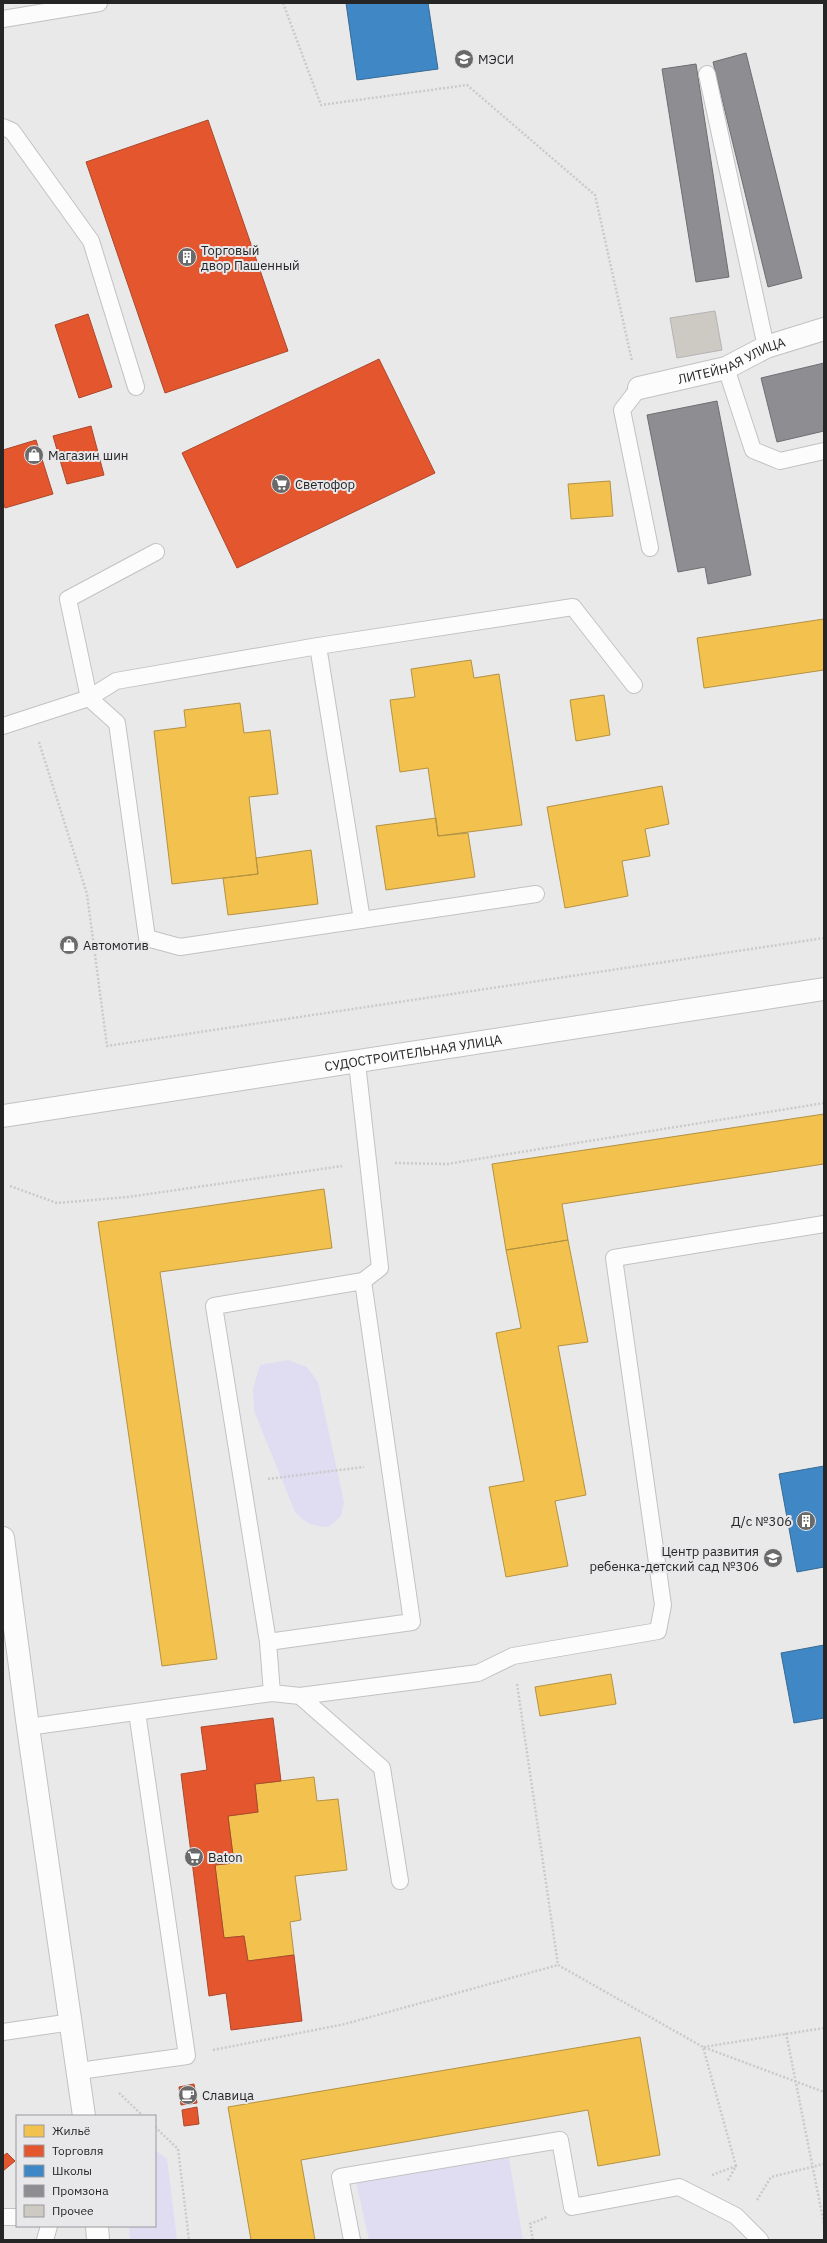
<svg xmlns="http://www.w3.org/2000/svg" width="827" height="2243" font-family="'IBM Plex Sans',sans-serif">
  <rect width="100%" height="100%" fill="#e9e9ea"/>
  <path fill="#e0ddf2" d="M288,1360L307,1367L318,1382L344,1502L341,1516L329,1527C314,1527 305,1523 295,1512L254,1411L253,1389L260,1365Z
    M155,2150L167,2159L177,2240H130L129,2226H155Z
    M509,2158L523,2240H369L356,2182Z"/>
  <path fill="#f2c14e" stroke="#b49242" d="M610,481L613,516L571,519L568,484Z
    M824,619V670L704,688L697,638Z
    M471,660L474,678L499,674L522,825L438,836L428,768L400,772L390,700L415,697L411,669Z
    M604,695L610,735L576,741L570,700Z
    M240,703L244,733L270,730L278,794L249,797L258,874L172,884L154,731L186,727L184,710Z
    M662,786L669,824L645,829L650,856L622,861L628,896L565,908L547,807Z
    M436,818L438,836L468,833L475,877L386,890L376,826Z
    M311,850L318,904L228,915L223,878L258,874L256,858Z
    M824,1114V1164L562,1204L568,1240L506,1250L492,1164Z
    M324,1189L332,1248L160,1272L217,1659L162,1666L98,1222Z
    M568,1240L588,1342L558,1346L586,1495L555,1501L568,1566L506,1577L489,1487L524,1481L496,1333L521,1328L506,1250Z
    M611,1674L616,1704L540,1716L535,1687Z
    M314,1777L317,1801L338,1799L347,1870L295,1876L301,1920L290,1922L294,1955L248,1961L244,1936L224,1938L215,1865L234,1863L228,1816L258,1812L255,1784Z
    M640,2037L660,2155L598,2166L588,2110L301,2160L315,2240H251L228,2107Z"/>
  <path fill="#e4572e" stroke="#ab482c" d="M208,120L288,351L165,393L86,162Z
    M88,314L112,387L79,398L55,325Z
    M379,359L435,473L237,568L182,453Z
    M91,426L104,475L67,484L53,436Z
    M36,440L53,494L5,508L3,501V450Z
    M273,1718L281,1781L255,1784L258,1812L228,1816L234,1863L215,1865L224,1938L244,1936L248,1961L294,1955L302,2021L231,2030L226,1993L209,1996L181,1774L207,1770L201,1727Z
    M194,2084L197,2103L181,2105L179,2087Z
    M197,2107L199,2124L184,2126L182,2110Z
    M7,2153L15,2161L3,2171V2156Z"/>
  <path fill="#3f88c5" stroke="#376a95" d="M346,3H428L438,69L357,80Z
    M824,1466V1567L797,1572L779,1474Z
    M824,1645V1718L794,1723L781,1653Z"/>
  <path fill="#8d8d92" stroke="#6e6e72" d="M746,53L802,278L768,287L713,62Z
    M696,64L729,277L696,282L662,69Z
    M824,363V431L777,442L761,378Z
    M717,401L751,575L708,584L705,567L678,572L647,415Z"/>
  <path fill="#cccac3" stroke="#b4b4b4" d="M715,311L722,350L677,358L670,318Z"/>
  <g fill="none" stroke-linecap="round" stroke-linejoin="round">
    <g stroke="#c2c2c3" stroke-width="18">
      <path id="service" d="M3,19L99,3
        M707,74L766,347
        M3,127L12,131L91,241L136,387
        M726,368L753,450L780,461L824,451
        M639,388L622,410L650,548
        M156,552L68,599L89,698L117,723L147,938L180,947L536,894
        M318,646L362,920
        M3,726L89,698L116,681L318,646L573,607L634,685
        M268,1642L412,1622L363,1281
        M272,1693L268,1642L214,1306L363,1281L380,1268L357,1063
        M300,1696L382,1768L400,1881
        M28,1727L272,1693L300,1696L478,1673L513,1656L658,1631L663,1605L614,1258L824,1224
        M3,2032L72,2022
        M79,2071L187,2056L137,1712
        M3,2217H17
        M45,2240L49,2226
        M352,2240L340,2177L560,2140L572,2207L679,2187L736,2216L760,2240"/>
    </g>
    <g stroke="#c2c2c3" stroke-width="24">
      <g id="minor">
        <path id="s1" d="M639,388L726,368L766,347L824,329"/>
      </g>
    </g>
    <g stroke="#c2c2c3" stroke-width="24">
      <g id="secondary">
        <path id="s2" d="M3,1116L824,989"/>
        <path d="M3,1538L28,1727L84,2116"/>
        <path d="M97,2226L98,2240"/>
      </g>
    </g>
    <path stroke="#cacaca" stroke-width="2.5" stroke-dasharray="2 2" stroke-linecap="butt" d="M283,3L321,105L467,85L595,195L632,361
      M39,742L87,894L107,1046L824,938
      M395,1163L447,1164L824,1103
      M10,1186L57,1203L128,1197L342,1166
      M268,1479L364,1467
      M517,1684L558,1965L703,2047L824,2092
      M786,2033L824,2224
      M213,2050L345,2024L558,1965
      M119,2093L143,2116
      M155,2127L178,2149L189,2240
      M736,2166L703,2047L824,2028
      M712,2175L736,2166L727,2182
      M757,2200L771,2177L824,2164
      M533,2240L530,2224L547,2217"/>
    <use href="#service" stroke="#fcfcfc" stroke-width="16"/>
    <use href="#minor" stroke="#fcfcfc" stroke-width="22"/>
    <use href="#secondary" stroke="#fcfcfc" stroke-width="22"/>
  </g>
  <defs>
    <g id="university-disc" transform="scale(1)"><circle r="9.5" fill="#6a6a6b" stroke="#e8e8eb"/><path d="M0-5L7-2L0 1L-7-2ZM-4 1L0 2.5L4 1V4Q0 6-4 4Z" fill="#fff"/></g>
    <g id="building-disc" transform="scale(1)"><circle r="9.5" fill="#6a6a6b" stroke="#e8e8eb"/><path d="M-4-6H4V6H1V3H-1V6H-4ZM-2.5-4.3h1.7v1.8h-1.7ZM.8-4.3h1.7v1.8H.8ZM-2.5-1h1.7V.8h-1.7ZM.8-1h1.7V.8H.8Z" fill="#fff"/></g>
    <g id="shop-disc" transform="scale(1)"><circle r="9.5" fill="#6a6a6b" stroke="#e8e8eb"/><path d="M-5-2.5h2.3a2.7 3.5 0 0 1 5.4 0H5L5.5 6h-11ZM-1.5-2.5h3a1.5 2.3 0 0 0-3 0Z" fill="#fff"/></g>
    <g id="supermarket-disc" transform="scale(1)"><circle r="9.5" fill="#6a6a6b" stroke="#e8e8eb"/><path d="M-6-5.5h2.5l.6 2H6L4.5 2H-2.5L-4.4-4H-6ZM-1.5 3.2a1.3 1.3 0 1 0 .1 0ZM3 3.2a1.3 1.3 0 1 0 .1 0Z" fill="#fff"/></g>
    <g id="school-disc" transform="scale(1)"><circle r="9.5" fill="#6a6a6b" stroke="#e8e8eb"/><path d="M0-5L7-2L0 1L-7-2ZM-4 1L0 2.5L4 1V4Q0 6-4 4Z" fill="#fff"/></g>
    <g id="cafe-disc" transform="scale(1)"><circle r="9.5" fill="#6a6a6b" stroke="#e8e8eb"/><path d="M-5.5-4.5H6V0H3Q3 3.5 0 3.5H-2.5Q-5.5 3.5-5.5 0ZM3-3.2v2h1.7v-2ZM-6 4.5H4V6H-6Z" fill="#fff"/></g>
  </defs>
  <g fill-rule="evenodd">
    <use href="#university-disc" x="464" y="59"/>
    <use href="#building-disc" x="187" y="257"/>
    <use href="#shop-disc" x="34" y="455"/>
    <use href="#supermarket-disc" x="281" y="484"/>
    <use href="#shop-disc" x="69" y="945"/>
    <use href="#building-disc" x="806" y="1521"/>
    <use href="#school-disc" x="773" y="1558"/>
    <use href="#supermarket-disc" x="194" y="1857"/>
    <use href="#cafe-disc" x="188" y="2095"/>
  </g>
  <g text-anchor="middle" stroke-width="4" stroke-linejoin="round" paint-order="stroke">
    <g font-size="13" fill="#252526" stroke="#e8e8eb" text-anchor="start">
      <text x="478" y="64">МЭСИ</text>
      <text x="201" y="255">Торговый<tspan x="201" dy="15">двор Пашенный</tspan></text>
      <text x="48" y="460">Магазин шин</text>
      <text x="295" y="489">Светофор</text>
      <text x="83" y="950">Автомотив</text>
      <text x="792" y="1526" text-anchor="end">Д/с №306</text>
      <text x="759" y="1556" text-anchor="end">Центр развития<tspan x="759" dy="15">ребенка-детский сад №306</tspan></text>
      <text x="208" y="1862">Baton</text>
      <text x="202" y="2100">Славица</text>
    </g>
    <g font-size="13" fill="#252526" stroke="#e8e8eb">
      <text dy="5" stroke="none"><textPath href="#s1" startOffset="97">ЛИТЕЙНАЯ УЛИЦА</textPath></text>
      <text dy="5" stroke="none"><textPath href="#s2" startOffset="415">СУДОСТРОИТЕЛЬНАЯ УЛИЦА</textPath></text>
    </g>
  </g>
  <rect width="827" height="2243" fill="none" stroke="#252526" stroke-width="8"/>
  <rect x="16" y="2115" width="140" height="112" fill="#e8e8eb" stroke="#9a9a9c"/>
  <rect x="24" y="2125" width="20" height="12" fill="#f2c14e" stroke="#9a9a9c"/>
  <text x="52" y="2135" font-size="12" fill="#252526">Жильё</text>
  <rect x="24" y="2145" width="20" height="12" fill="#e4572e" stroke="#9a9a9c"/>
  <text x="52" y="2155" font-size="12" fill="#252526">Торговля</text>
  <rect x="24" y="2165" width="20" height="12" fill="#3f88c5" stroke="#9a9a9c"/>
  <text x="52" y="2175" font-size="12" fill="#252526">Школы</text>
  <rect x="24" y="2185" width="20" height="12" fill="#8d8d92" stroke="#9a9a9c"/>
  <text x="52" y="2195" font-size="12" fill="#252526">Промзона</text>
  <rect x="24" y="2205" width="20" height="12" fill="#cccac3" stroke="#9a9a9c"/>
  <text x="52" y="2215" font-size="12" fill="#252526">Прочее</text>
</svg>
